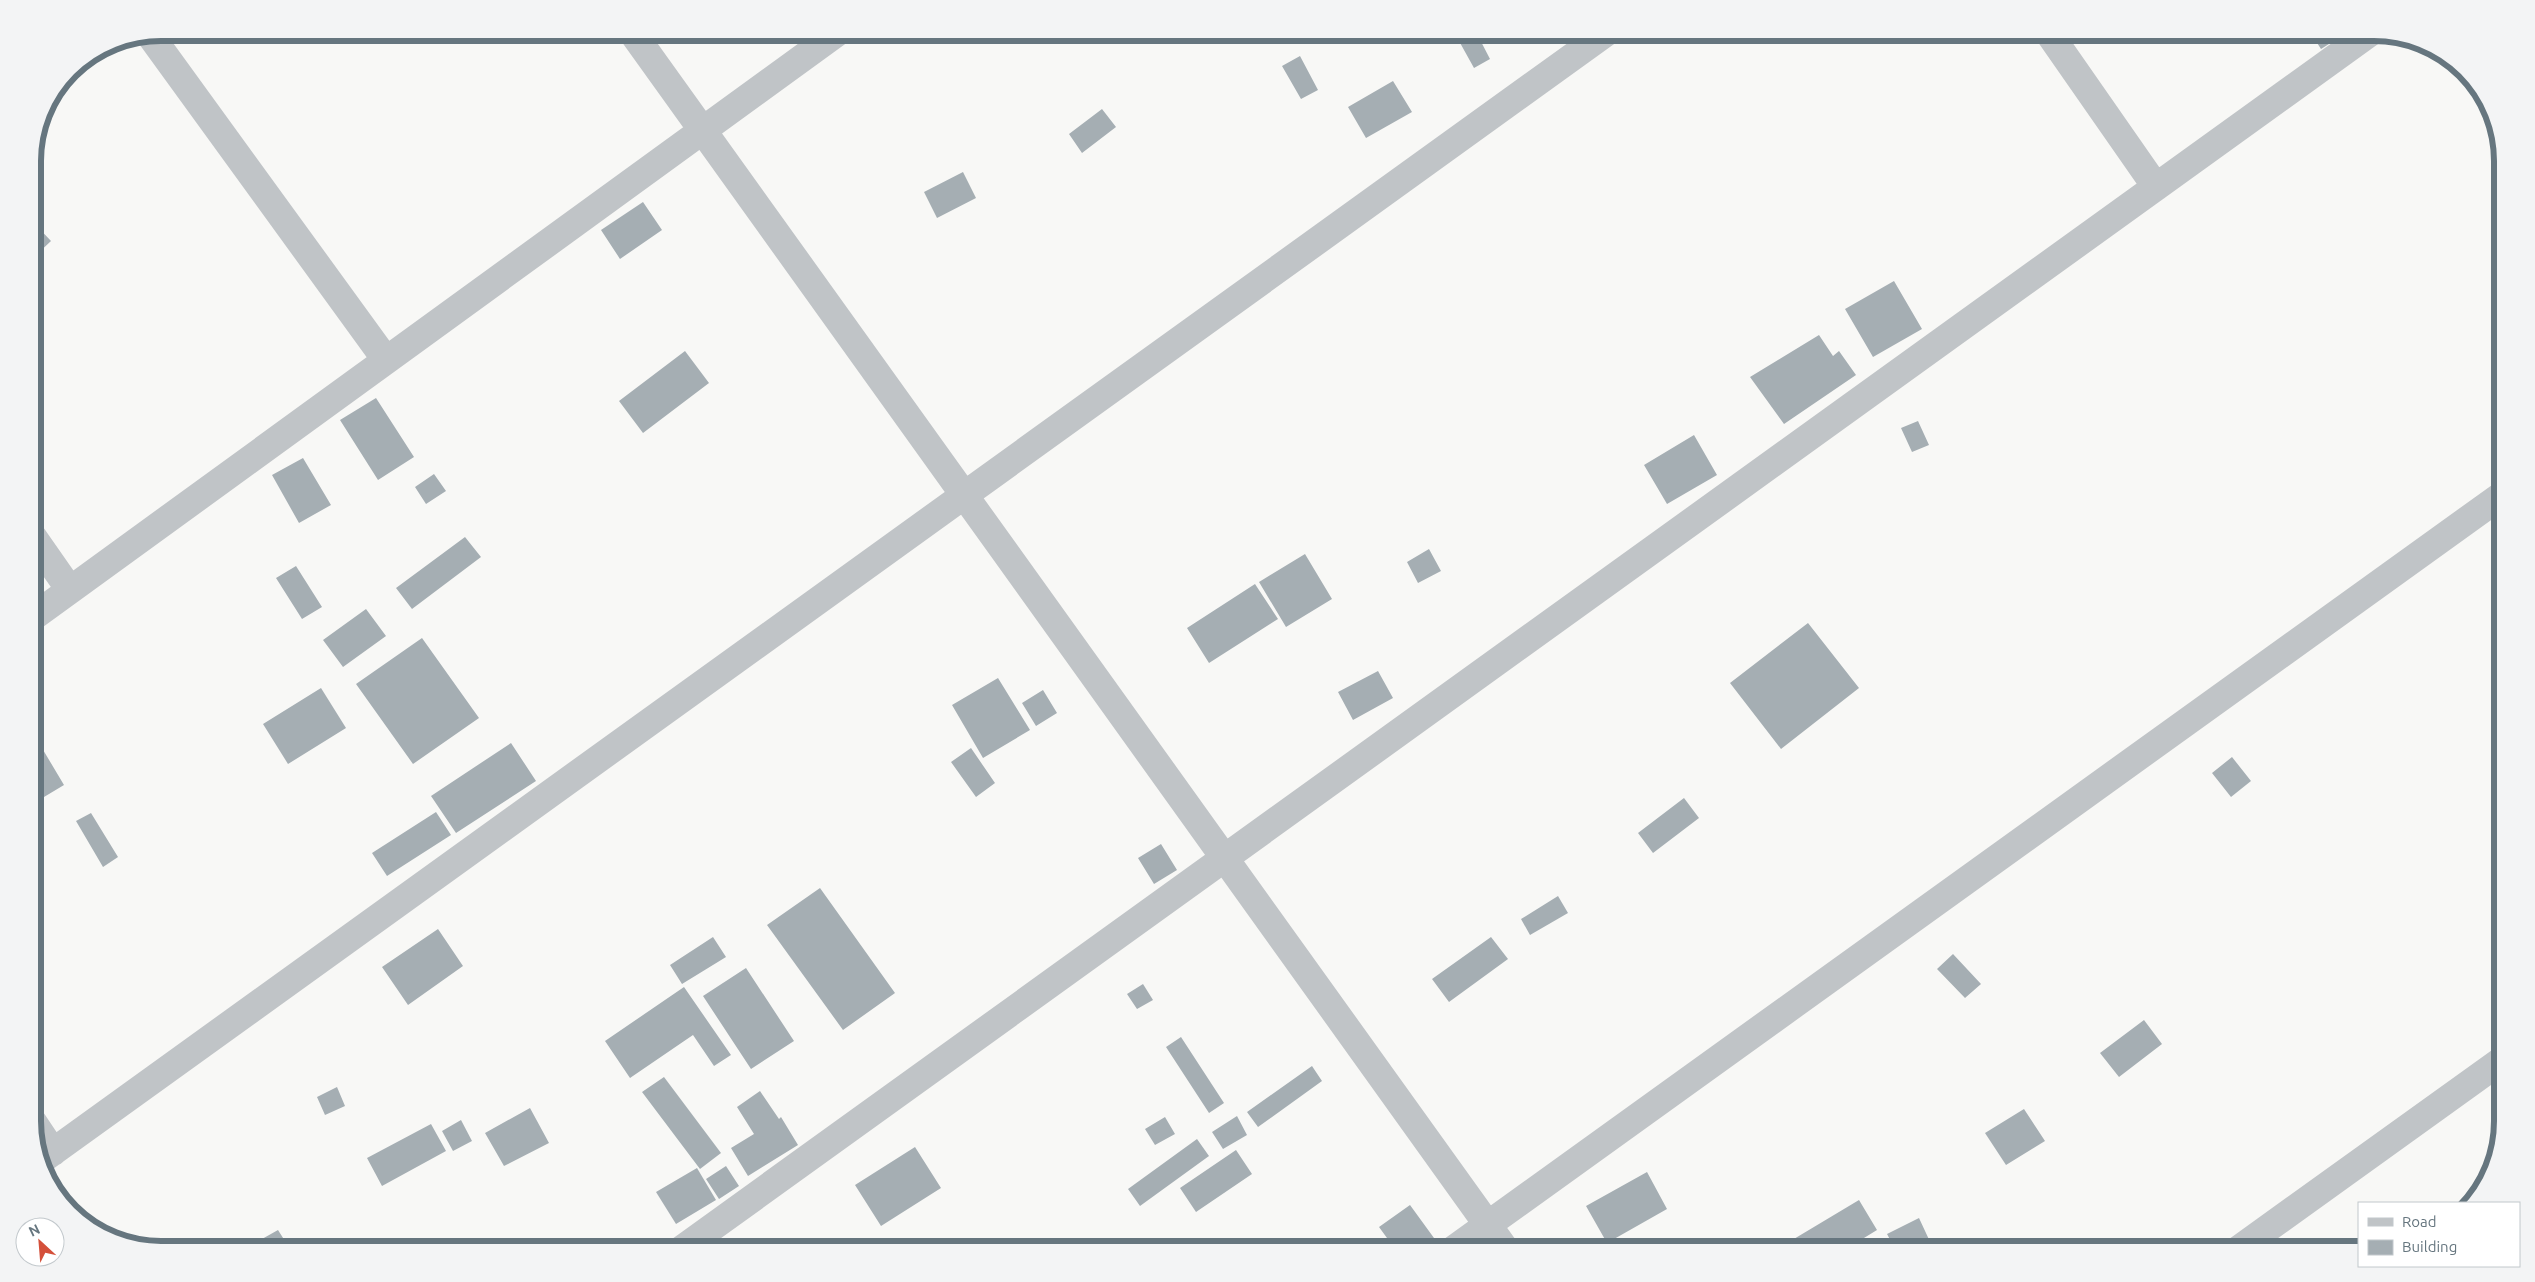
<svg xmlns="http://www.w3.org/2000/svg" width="2535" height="1282" font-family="Ubuntu,sans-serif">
  <rect width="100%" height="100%" fill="#f8f8f6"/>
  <path fill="#a5aeb3" d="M1454,32H1476L1490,59L1474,68Z
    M2310,32H2348L2321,49Z
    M1300,56L1318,90L1301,99L1282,66Z
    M1393,81L1412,112L1366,138L1348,107Z
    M1102,109L1116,127L1082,153L1069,134Z
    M963,172L976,198L937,218L924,192Z
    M643,202L662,230L620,259L601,230Z
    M33,222L51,241L33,258Z
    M1894,281L1922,329L1873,357L1845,309Z
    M1819,335L1833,356L1839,351L1856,375L1784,424L1750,377Z
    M685,351L709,383L643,433L619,401Z
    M376,398L414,457L378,480L340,420Z
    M1918,421L1929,445L1912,452L1901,428Z
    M1694,435L1717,475L1667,504L1644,465Z
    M303,458L331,505L299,523L272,475Z
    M434,474L446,491L426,504L415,487Z
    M465,537L481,557L412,609L396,588Z
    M1429,549L1441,571L1418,583L1407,562Z
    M1305,554L1332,599L1286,627L1259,582Z
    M296,566L322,607L302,619L276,578Z
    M1255,584L1278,619L1209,663L1187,628Z
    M366,609L386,636L343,667L323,640Z
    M1808,623L1859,688L1781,749L1730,683Z
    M422,638L479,718L413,764L356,684Z
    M1378,671L1393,698L1353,720L1338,692Z
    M998,678L1030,730L983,758L952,705Z
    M321,688L346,728L288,764L263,724Z
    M1043,690L1057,713L1036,726L1022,703Z
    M33,733L64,785L44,797L33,778Z
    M511,743L536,781L456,833L431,796Z
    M971,748L995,783L976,797L951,762Z
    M2232,757L2251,781L2231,797L2212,773Z
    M1684,798L1699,818L1653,853L1638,833Z
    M436,812L451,835L387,876L372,853Z
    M91,813L118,857L103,867L76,821Z
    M1161,844L1177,870L1154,884L1138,858Z
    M820,888L895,993L843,1030L767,925Z
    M1558,896L1568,913L1530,935L1521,919Z
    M438,929L463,966L408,1005L382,967Z
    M713,937L726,957L682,984L670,965Z
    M1491,937L1508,959L1449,1002L1432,979Z
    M1953,954L1981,984L1965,998L1937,969Z
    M746,968L794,1041L751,1069L703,996Z
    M1143,984L1153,1000L1137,1009L1127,994Z
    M684,987L731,1055L714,1066L693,1035L630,1078L605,1041Z
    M2144,1020L2162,1044L2119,1077L2100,1053Z
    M1181,1037L1224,1103L1209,1113L1166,1047Z
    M1312,1066L1322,1081L1258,1127L1247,1112Z
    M664,1077L721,1153L700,1169L642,1092Z
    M337,1087L345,1106L325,1115L317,1097Z
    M760,1091L779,1119L781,1117L798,1145L748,1176L731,1148L754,1134L737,1107Z
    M530,1108L549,1143L504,1166L485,1133Z
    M2024,1109L2045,1141L2006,1165L1985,1133Z
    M1237,1116L1247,1135L1223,1149L1212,1132Z
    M1165,1117L1175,1134L1155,1145L1145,1129Z
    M461,1120L472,1141L453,1151L442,1131Z
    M431,1124L446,1151L382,1186L367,1158Z
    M1197,1139L1209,1156L1140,1206L1128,1189Z
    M915,1147L941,1188L881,1226L855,1185Z
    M1236,1150L1252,1174L1196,1212L1180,1188Z
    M726,1166L739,1186L719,1199L706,1179Z
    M697,1168L716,1200L676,1224L656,1192Z
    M1647,1172L1667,1209L1607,1243L1586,1206Z
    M1859,1200L1877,1230L1846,1249H1777Z
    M1410,1205L1434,1238L1418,1249H1395L1379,1227Z
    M1919,1218L1932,1246L1926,1249H1895L1887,1234Z
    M278,1230L290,1249H244Z"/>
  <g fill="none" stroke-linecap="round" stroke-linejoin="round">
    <path stroke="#c0c4c7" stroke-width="28" d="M632,32L1505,1249
      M2048,32L2156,187
      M150,35L386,360
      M33,537L70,590
      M33,617L838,32
      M33,1122L53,1152
      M43,1159L1607,32
      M682,1249L2371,32
      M1454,1249L2502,495
      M2239,1249L2502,1060"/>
  </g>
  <path d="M0 0H2535V1282H0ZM161 41H2374A120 120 0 0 1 2494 161V1121A120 120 0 0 1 2374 1241H161A120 120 0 0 1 41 1121V161A120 120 0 0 1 161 41Z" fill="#f3f4f5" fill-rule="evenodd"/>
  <path fill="none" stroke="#66767f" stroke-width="6" d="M161 41H2374A120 120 0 0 1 2494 161V1121A120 120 0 0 1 2374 1241H161A120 120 0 0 1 41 1121V161A120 120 0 0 1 161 41Z"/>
  <rect x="2358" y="1202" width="162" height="65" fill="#ffffff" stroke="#c2c8cc"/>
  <rect x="2368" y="1218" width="25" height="8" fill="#c0c4c7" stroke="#c2c8cc"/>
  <text x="2402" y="1227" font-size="15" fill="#66767f">Road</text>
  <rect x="2368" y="1240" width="25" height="15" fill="#a5aeb3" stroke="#c2c8cc"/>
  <text x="2402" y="1252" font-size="15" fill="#66767f">Building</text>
  <g transform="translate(40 1242) rotate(334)"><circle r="24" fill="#ffffff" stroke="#c2c8cc"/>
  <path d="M0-4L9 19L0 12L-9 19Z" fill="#d4503a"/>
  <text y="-8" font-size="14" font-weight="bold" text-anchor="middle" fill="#66767f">N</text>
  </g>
</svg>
